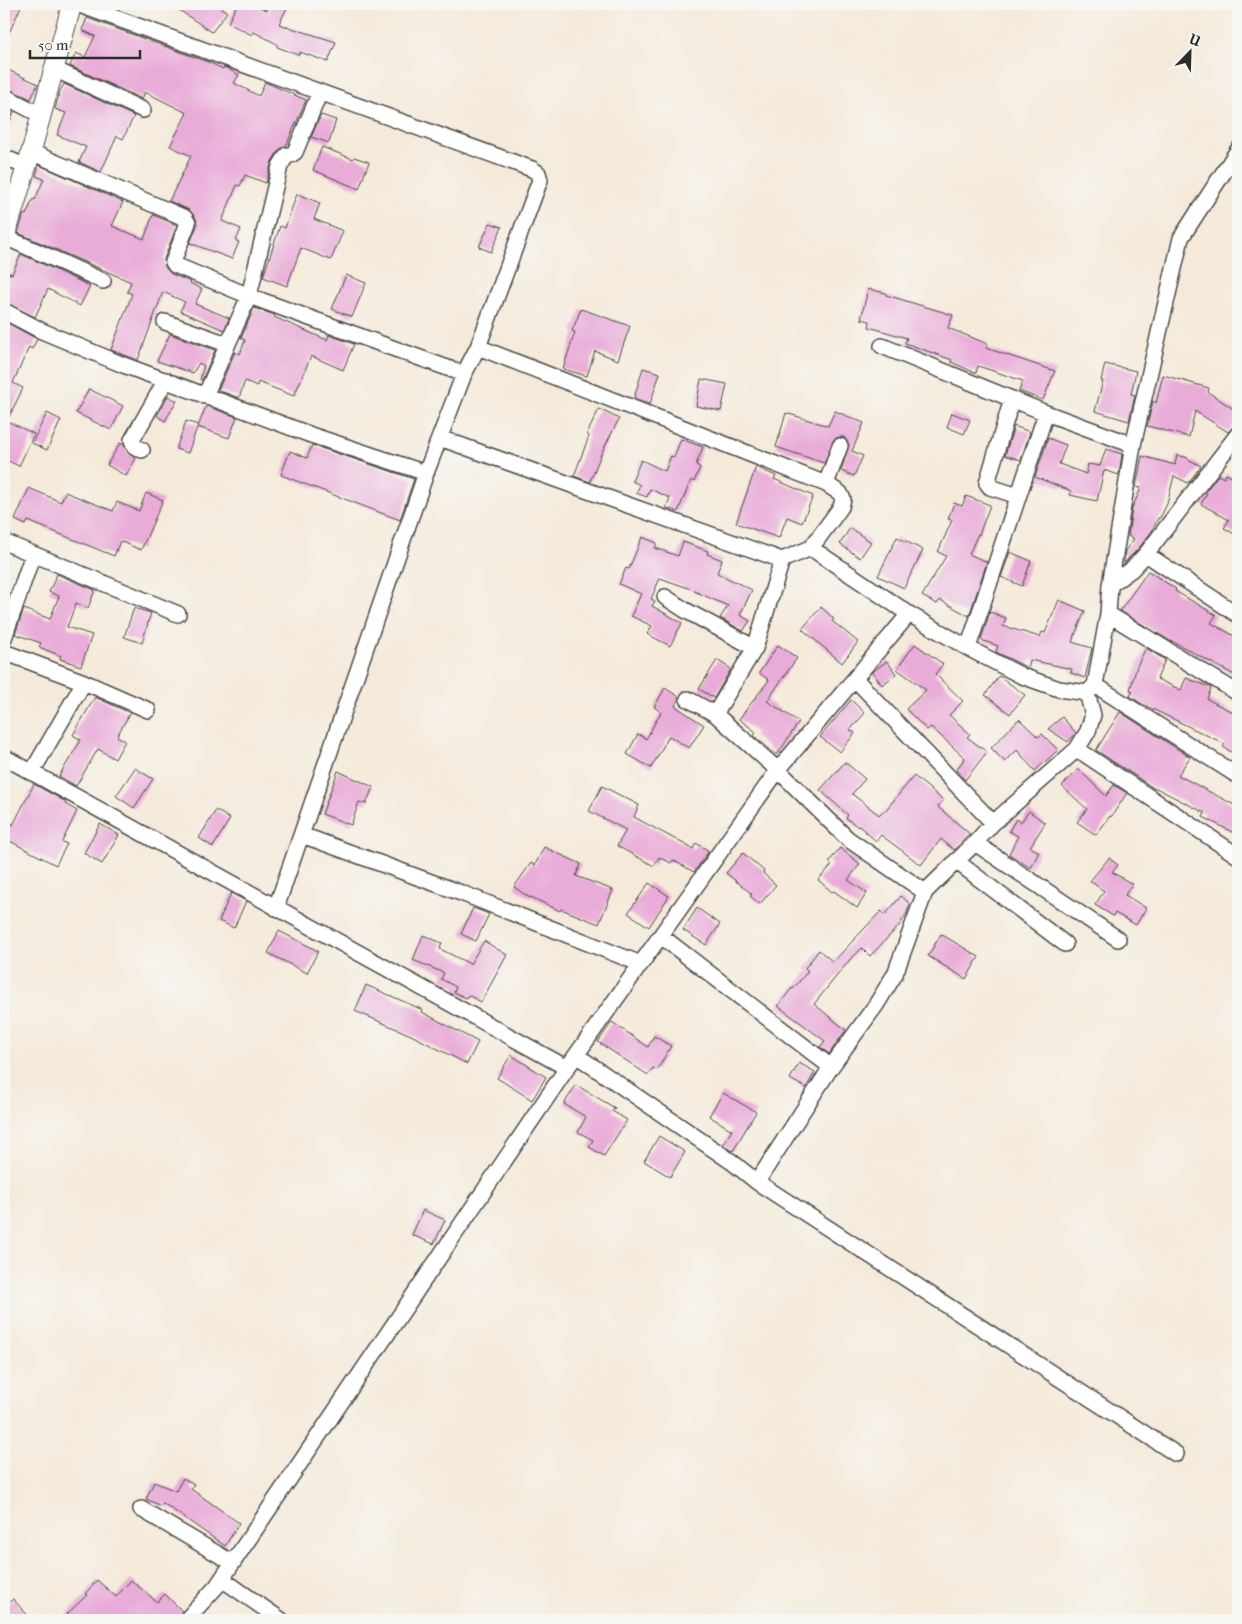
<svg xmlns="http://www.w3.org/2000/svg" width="1242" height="1624" font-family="'IM FELL French Canon',serif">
  <rect width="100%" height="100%" fill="#f6f6f2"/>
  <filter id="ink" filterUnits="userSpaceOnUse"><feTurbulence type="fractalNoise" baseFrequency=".02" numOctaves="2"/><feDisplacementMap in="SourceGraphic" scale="10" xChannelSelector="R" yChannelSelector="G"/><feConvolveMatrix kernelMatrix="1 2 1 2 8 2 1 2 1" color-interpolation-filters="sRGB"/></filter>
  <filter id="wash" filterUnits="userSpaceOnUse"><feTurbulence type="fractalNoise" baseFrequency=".0096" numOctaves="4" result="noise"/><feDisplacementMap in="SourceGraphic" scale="20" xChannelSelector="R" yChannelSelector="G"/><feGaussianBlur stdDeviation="1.12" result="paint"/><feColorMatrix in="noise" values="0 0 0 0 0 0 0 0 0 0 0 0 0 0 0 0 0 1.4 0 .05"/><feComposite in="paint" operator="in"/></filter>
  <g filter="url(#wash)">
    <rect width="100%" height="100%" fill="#f5eada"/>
    <g id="blocks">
      <path fill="#e9acd8" d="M4,4H22L4,44Z
        M170,4H215L227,12L212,32Z
        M237,4H253L267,10L270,4H289L279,24L336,42L328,62L300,52L299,55L277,47V44L254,32L252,35L228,23Z
        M87,18L208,62L223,69L224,67L228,69L239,75L234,83L259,96L265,82L306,100L286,146L279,150L272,161L266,183L245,175L240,186L237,185L222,221L241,229L236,241L239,242L232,259L190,243L197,226L196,218L189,210L169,201L191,156L170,146L187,113L145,92L142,99L70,66L76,53L85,57L95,36L82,30Z
        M4,68L38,84L31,99L4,87Z
        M64,84L134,116L123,139L117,136L101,172L79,162L86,147L57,135L66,113L55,109L60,91Z
        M4,106L14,112L4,135Z
        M321,115L336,120L329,143L311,137Z
        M322,147L353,159L354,157L369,162L359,189L313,170Z
        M39,165L123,202L112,226L144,239L153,215L177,225L164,259L165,267L171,274L191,282L190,283L202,289L195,304L229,318L224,330L180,311L185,302L163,292L138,360L111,350L132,294L127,292L131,282L18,233L24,214L26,215L33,199L35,200L44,179L36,176Z
        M297,194L320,203L314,219L343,231L331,260L301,248L287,286L263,277L280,226L285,228Z
        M490,223L502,227L491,252L479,247Z
        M21,254L90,286L80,306L48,289L35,317L4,302V283L9,273L12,274Z
        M346,275L366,283L352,317L332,309Z
        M868,289L886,293V295L953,315L948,328L988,344L986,348L1055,371L1043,400L1019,391L1023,381L978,366L976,373L951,362L952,360L905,343L907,338L869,327L870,321L861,319Z
        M254,308L275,315L274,317L327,340L329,335L354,344L343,370L311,356L294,396L258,382L257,386L245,381L239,398L218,390L235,352L240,354L245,340L241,338Z
        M581,309L630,326L618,360L595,351L587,376L563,369L575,332L572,331Z
        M4,321L37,339L32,349L29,347L13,383L23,388L7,421L34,434L19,466L4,459Z
        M170,334L215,350L202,380H200L204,366L199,363L193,373L157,361Z
        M1105,364L1136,371L1131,394L1135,395L1129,421L1095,411L1103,381H1101Z
        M643,368L660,373L650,404L634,398Z
        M1163,375L1209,388L1208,392L1238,412V425L1234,426L1228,432L1195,411L1189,437L1147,426L1153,401L1156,403Z
        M701,379L727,384L721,411L696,406Z
        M89,389L123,406L111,430L76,413Z
        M168,396L177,401L165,421L157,416Z
        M206,406L237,417L229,438L198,427Z
        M599,409L619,419L601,454L590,482L574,476L589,436L587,434Z
        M835,411L864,423L852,451L863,456L854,476L841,471L849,445L844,437H839L834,439L824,463L776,447L786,413L828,426Z
        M47,413L61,420L47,450L32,443Z
        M952,413L970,420L964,434L947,427Z
        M186,421L198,425L188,453L176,449Z
        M1014,426L1030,432L1021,460L1005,455Z
        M1048,438L1066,445L1059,464L1086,474L1088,464L1100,466L1106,449L1122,454L1119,475L1104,470L1097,501L1070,495L1071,491L1035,477Z
        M681,439L703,447L696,465L700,467L694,482L691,480L678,512L666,508L670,498L650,489L647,497L636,493L640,485L632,481L641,460L665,471L671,456L674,457Z
        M120,443L124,445L129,454L136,458L126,476L107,465Z
        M312,445L414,479L400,520L281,475L290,451L307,458Z
        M1177,455L1188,458V459L1201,466L1188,483L1174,476L1167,504L1160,518H1158L1152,531L1139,548L1124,563L1125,551L1134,539L1128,536L1132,508L1141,488L1136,487L1142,456L1175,465Z
        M756,467L776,476L774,479L813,496L802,523L787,517L779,538L736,523Z
        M1226,474L1238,480V536L1224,528L1229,520L1201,504L1207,493L1205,492L1218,475L1224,478Z
        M29,488L61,502L65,492L113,511L117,502L139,511L146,493L163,500L141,550L120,541L114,556L28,521L26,525L15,520Z
        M966,496L990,505L979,535L978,534L969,554L987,562L969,616L940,600L937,604L922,596L946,556L938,552L952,520L948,519L954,503L962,506Z
        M850,528L871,542L860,558L840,544Z
        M642,537L657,543L655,548L678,556L683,542L708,551L707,554L722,560L717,573L752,590L740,615L750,621L743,631L720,618L728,606L694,591V590L660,578L651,599L655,601L652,606L682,623L670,646L647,634L652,626L631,616L641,594L619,584L626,568L629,569Z
        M897,537L923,550L904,588L878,576Z
        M1010,552L1031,561L1022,586L1001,577Z
        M1148,571L1176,589L1175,591L1216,615L1211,623L1238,638V677L1172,641V642L1120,611Z
        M57,574L95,590L88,608L76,603L67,627L92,635L81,666L60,659L61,656L39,647L41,643L15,634L24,609L50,619L59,596L49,592Z
        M1059,600L1085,611L1072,642L1092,648L1085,678L1071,673L1072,669L1030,660L1028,668L996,652L998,646L981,640L990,612L1006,618L1003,626L1040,637L1042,632L1045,633Z
        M821,607L834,619L832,621L858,642L842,663L802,629Z
        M134,608L151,613L142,643L124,637Z
        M915,644L943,664L935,674L963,701L949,715L970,734L967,737L987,752L965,780L956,770L965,758L931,727L927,730L906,709L926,690L897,669Z
        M778,645L797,658L767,701L799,722L777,755L754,736L756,732L739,719L769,680L759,673Z
        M1146,648L1165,660L1157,679L1181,690L1186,678L1210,687L1211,688L1207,699L1238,715V756L1223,747L1225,744L1142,704L1130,696L1133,691L1130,690L1137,666Z
        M717,660L731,669L714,698L699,689Z
        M887,661L896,674L882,685L872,672Z
        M999,676L1025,695L1010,714L985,695Z
        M665,688L679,697L675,706L704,725L689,748L669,736L651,768L627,754L638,734L646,739L661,712L654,707Z
        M95,697L130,713L117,736L125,741L115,759L98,749L76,786L59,776L81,740L73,735Z
        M851,700L865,713L850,730L855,733L840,752L820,737Z
        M1120,712L1190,757L1178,775L1238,807V835L1203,817L1205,813L1156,788L1155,789L1096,750Z
        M1062,717L1076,733L1068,742L1048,729Z
        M1019,719L1038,737L1042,734L1058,750L1035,771L1017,750L1005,762L991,748Z
        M845,762L865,779L852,794L879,815L883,811L884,812L914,776L943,800L938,807L970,834L954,850L941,839L921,865L881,835L876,841L859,826L858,827L846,818L848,815L820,790Z
        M135,768L153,779L134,808L116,796Z
        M1078,769L1106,796L1114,785L1127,793L1111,817L1110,816L1096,835L1077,822L1087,809L1062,786Z
        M338,771L373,787L366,804L359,802L351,825L322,814Z
        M34,784L66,802L65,804L77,811L62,842L67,844L56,865L4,838V820L13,825Z
        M602,786L639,805L634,817L693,849L696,843L709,851L694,872L673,860L671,863L659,857L654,866L617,846L626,830L589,811Z
        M216,810L230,819L213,847L199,838Z
        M1029,811L1045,823L1030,847L1039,852L1031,868L1009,854L1018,836L1009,831L1016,819L1021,822Z
        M100,824L119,835L102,864L84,853Z
        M544,847L581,864L576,876L613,890L599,924L561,909L560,911L531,897L530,898L514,887L531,863L535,865Z
        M840,848L860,864L848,880L867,893L857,908L834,891L832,892L818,880L832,865L829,862Z
        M743,853L764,871L763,873L776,885L760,904L750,896L752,894L726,873Z
        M1109,858L1118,865L1112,872L1132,884L1125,895L1146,908L1136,925L1115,913L1113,916L1095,905L1104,891L1090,881Z
        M649,883L669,896L649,927L628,913Z
        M231,893L246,901L234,928L219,921Z
        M901,896L910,904L906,915L898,927L870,956L862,948L852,958V957L814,1004L846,1030L829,1054L820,1047L825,1041L778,1006L792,988L793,989L808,971L805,968L819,950L833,962L881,911L885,915Z
        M473,908L489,914L476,941L461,934Z
        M697,908L720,924L706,945L683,930Z
        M279,931L318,951L307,973L268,953Z
        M941,934L979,957L966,979L928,956Z
        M423,935L442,943L440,949L470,964L484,941L507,955L481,1002L468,995L466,998L454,992L456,987L441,979L444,973L413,960Z
        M366,985L423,1010L422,1012L478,1042L467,1064L411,1035L355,1011Z
        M612,1022L648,1047L654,1036L671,1046L657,1070L653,1068L648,1075L598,1042Z
        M511,1055L546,1077L532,1100L497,1078Z
        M799,1063L815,1072L806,1088L790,1079Z
        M576,1085L615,1108L612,1111L627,1120L604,1156L589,1147L593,1140L578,1132L586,1117L564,1104Z
        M723,1093L756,1112L733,1151L723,1145L732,1130L709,1116Z
        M659,1136L685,1152L670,1177L644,1161Z
        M423,1210L445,1220L434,1244L412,1235Z
        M183,1478L194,1484L191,1489L239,1523L225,1546L163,1503L161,1506L146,1499L154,1482L176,1491Z
        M97,1580L116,1597L131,1580L157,1602L165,1594L182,1611L176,1620H73L67,1614L87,1595L85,1594Z
        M13,1599L32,1620H4V1607Z"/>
    </g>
  </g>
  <g filter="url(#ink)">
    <use href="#blocks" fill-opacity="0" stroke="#494845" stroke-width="1"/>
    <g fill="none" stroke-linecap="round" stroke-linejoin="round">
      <g stroke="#494845" stroke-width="18">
        <path id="minor" d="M54,69L143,110
          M4,96L41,115
          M31,152L185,218L188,223L173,262L175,265L249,296L464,374L478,347L540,180L538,173L532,169L77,4
          M4,157L26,167
          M5,237L103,281
          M4,311L42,331L121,364L311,435L426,473
          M165,322L227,344
          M882,346L1046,413L1133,445
          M205,396L249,296L280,166L287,155H291L295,152L320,92
          M1012,399L987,483L990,487L1018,496
          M440,438L782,560L811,548L841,507L843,499L840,493L826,484L478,347
          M142,450L134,446L132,440L166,380
          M826,484L840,446
          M4,542L178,614
          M811,548L909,614L968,648L1022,676L1059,689L1087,693L1095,685L1108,614L1110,585L1133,445L1181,238L1238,150
          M1146,554L1238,615
          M782,560L755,648L715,714L778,770L848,839L925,892
          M1110,585L1131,570L1146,554L1238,434
          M665,597L685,610L755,648
          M1108,614L1238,693
          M4,638L33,554
          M968,648L1046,413
          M4,652L84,682L32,772
          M855,679L993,823
          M84,682L148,710
          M1095,685L1238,776
          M688,699L715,714
          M1077,749L1238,856
          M4,757L567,1068
          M302,835L464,894L641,964
          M975,843L1118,939
          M956,861L1065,944
          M276,908L426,473L464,374
          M661,936L831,1067
          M576,1055L732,1162L757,1182L1176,1454
          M757,1182L831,1067L876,1005L895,974L925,892L975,843L993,823L1077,749L1088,731L1093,715L1087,693
          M141,1509L233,1563
          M222,1579L281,1620
          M186,1620L217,1586L567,1068L778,770L909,614"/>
      </g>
      <g stroke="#494845" stroke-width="21">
        <path id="tertiary" d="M4,240L31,152L72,4"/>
      </g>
      <use href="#minor" stroke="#fff" stroke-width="15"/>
      <use href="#tertiary" stroke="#fff" stroke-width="19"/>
    </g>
  </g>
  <rect width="1242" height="1624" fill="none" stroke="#f6f6f2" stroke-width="20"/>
  <g transform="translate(1190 52) rotate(23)" stroke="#f6f6f2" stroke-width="4" paint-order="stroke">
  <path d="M0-4L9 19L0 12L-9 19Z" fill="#2b2b2b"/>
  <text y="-8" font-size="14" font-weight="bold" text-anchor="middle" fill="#2b2b2b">U</text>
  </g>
  <path d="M30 50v8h110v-8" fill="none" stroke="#2b2b2b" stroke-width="2.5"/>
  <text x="38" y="50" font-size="15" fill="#2b2b2b" stroke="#f6f6f2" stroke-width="4" paint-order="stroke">50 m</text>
</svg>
